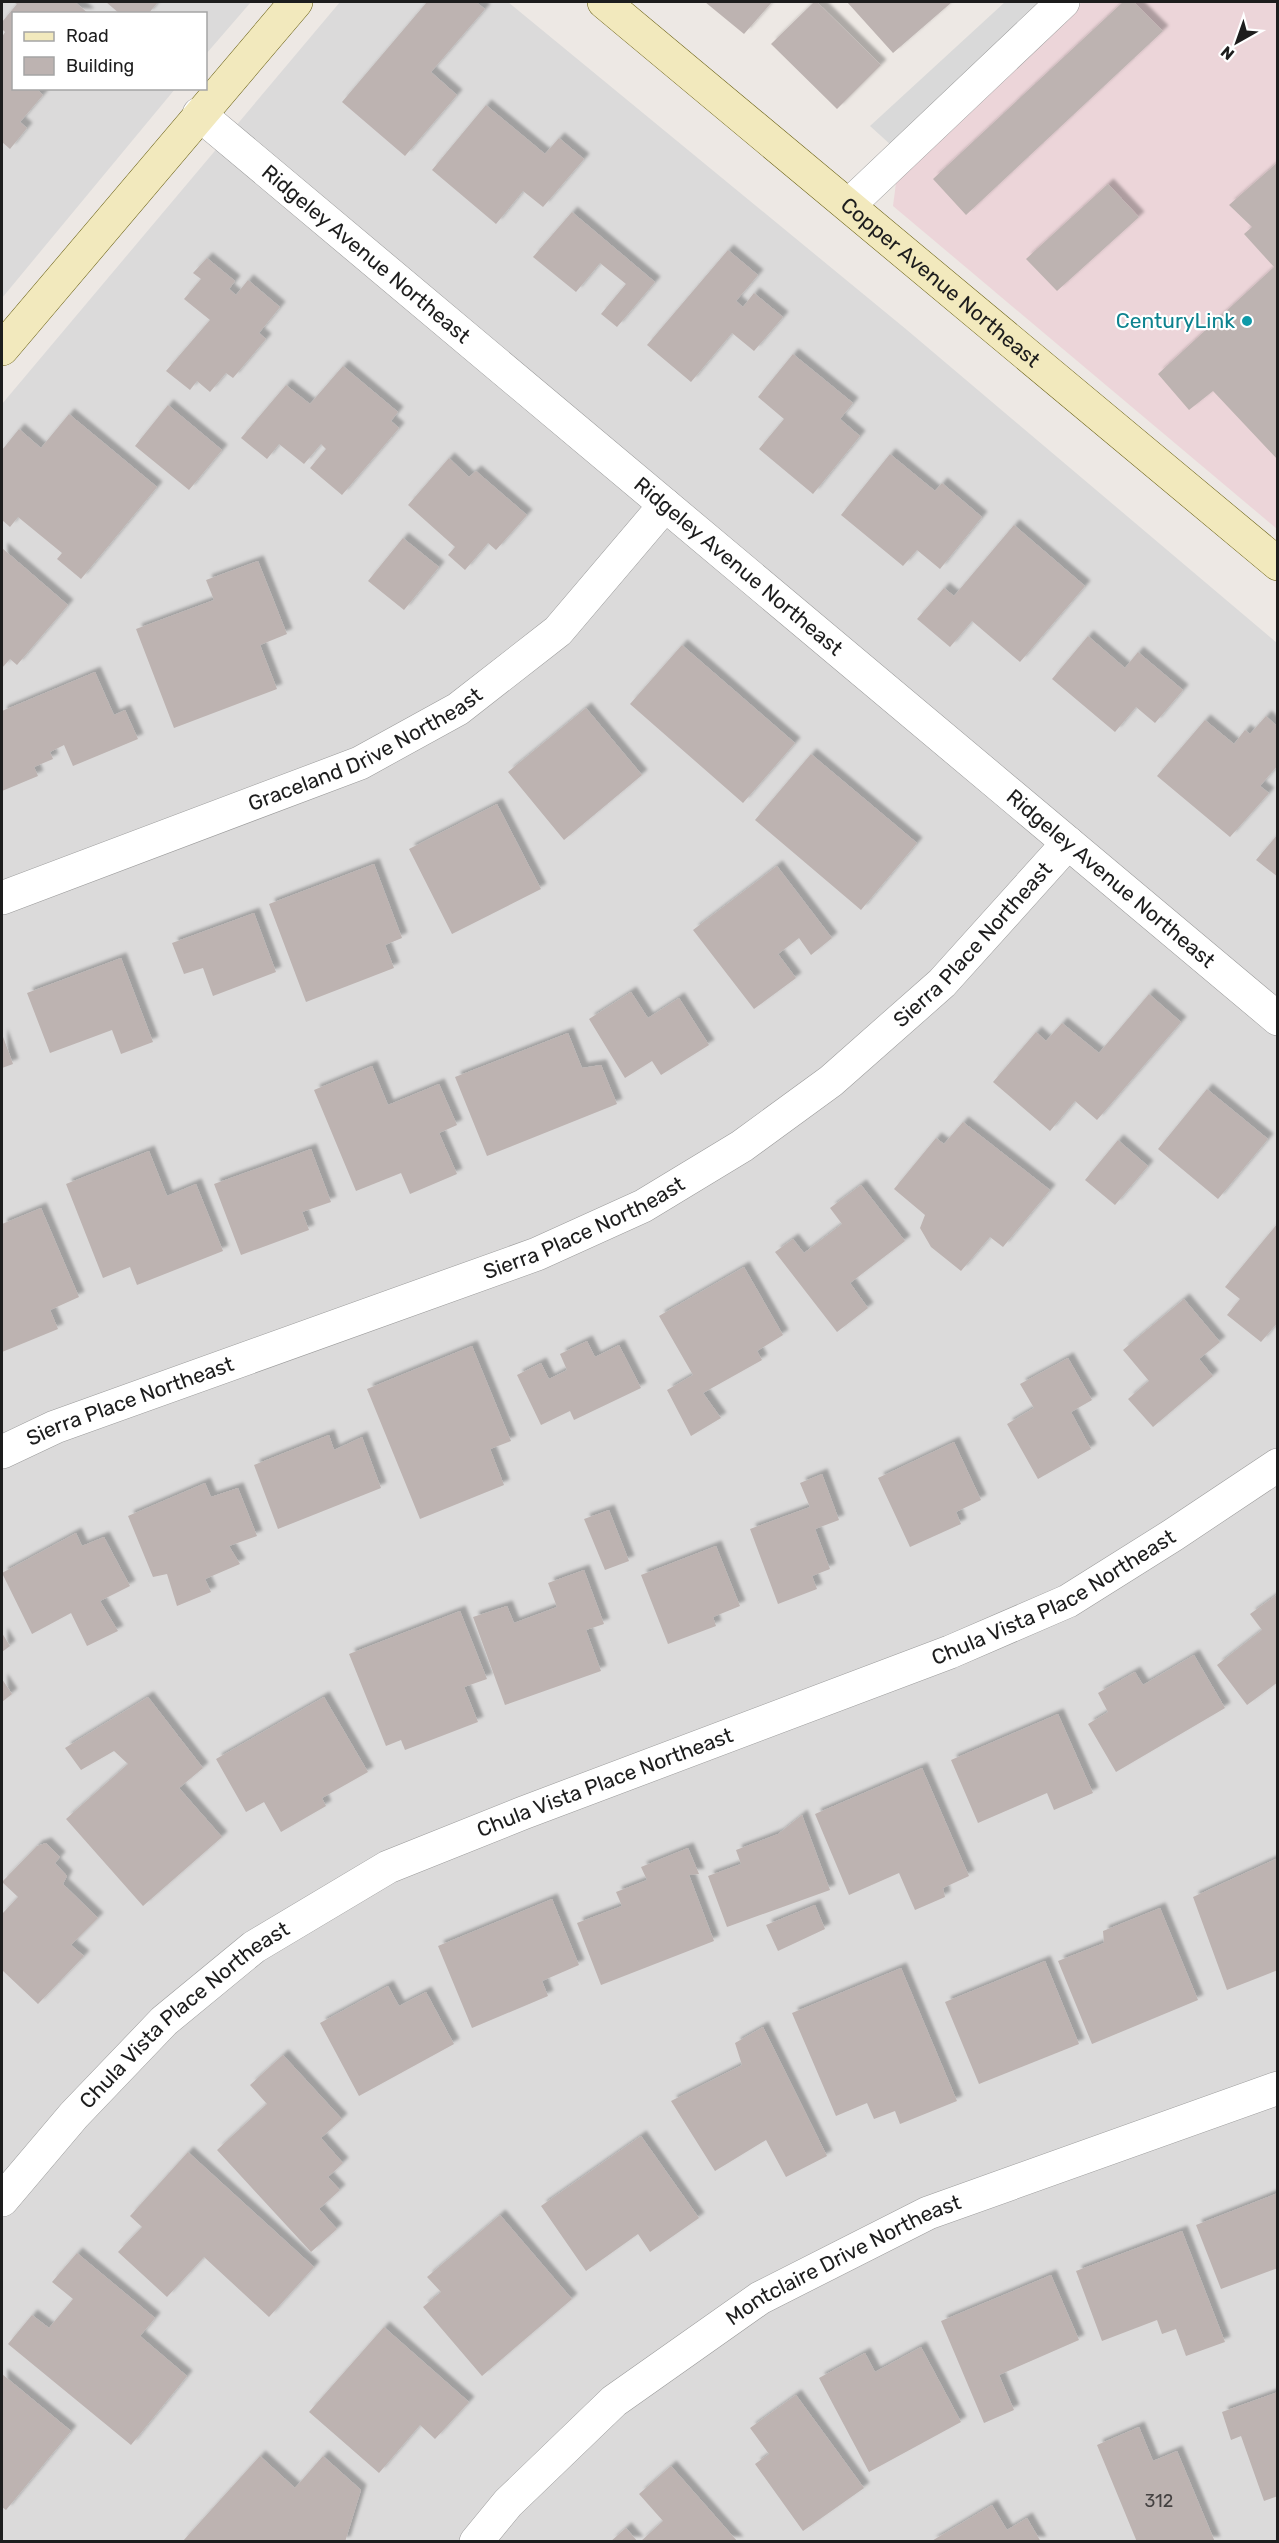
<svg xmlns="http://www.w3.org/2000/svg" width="1279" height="2543" font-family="Rubik,sans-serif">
  <defs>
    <filter id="shadow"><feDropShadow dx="5.5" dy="-5.5" stdDeviation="1.5" flood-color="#0004"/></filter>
  </defs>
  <rect width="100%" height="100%" fill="#ede8e4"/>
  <path fill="#dbdada" d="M2,2H251L206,54V14H14V88L175,89L2,298Z
    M340,2H508L907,330L1277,643V2541L2,2542V404Z"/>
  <path fill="#ecd5d9" d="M1082,2H1277V529L893,206L897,175Z"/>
  <path fill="#d9d9d9" d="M1005,2H1069L902,155L870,126Z"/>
  <path fill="#bdb3b1" filter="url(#shadow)" d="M13,2H75L89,14H14V88H36L43,95L20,122L27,128L10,149L2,142V37L5,32L2,29V22L17,4Z
    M106,2H158L148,14H120Z
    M427,2H476L485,9L431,72L457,95L405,156L342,102Z
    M705,2H772L744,34Z
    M814,2H817L881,65L837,109L771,44Z
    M847,2H952L893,53Z
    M1123,2H1134L1163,31L966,215L933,179Z
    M486,105L545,154L559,138L584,159L543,207L523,191L496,224L432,170Z
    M1278,162V460L1213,391L1189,410L1158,374L1274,267L1244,234L1252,227L1229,205Z
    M1108,184L1139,217L1057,291L1026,259Z
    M572,212L655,282L617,327L601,314L626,284L600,263L576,292L533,257Z
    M728,250L758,275L736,301L743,307L754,293L783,317L754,351L732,333L691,382L647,345Z
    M207,258L235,281L229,289L236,295L248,280L280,307L259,333L266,339L233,378L226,373L210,392L197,381L190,390L166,371L210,320L184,299L201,279L193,273Z
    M793,354L853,403L840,419L860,436L813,494L759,449L784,419L758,397Z
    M343,366L398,412L391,421L399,428L342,495L310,468L326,449L321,444L304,464L279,444L267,459L241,438L286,385L310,404Z
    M168,405L222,450L189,490L135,446Z
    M69,414L157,487L81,579L57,559L62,553L18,517L10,527L2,520V450L19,429L41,448Z
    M890,454L935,491L942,483L982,517L940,569L917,550L903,566L841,515Z
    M449,458L469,477L476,471L527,515L496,550L488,543L465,570L448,555L455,547L408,505Z
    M1014,525L1085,586L1020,662L972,621L950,647L917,619L944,588L954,596Z
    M403,538L439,567L404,610L368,581Z
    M2,548L68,605L17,665L10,659L2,668Z
    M258,561L287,634L260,645L277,689L174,728L136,629L214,600L206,580Z
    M1088,636L1125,668L1138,652L1183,690L1155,723L1136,707L1115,732L1052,679Z
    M682,645L795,743L743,803L630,704Z
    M95,672L114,715L125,710L138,739L73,766L64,745L50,752L53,759L34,767L38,776L2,791V711Z
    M586,708L642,775L564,840L508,772Z
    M1266,716L1278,727V765L1260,786L1269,793L1230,837L1157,776L1205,720L1234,744L1245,730L1250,734Z
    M811,754L917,843L861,910L755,820Z
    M497,804L541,889L452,934L409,849Z
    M1278,834V877L1256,860Z
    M374,864L402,938L385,945L394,968L306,1002L269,904Z
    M777,866L832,938L811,955L799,938L778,954L796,978L754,1009L693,930Z
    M254,913L276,972L213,996L203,968L184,974L172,943Z
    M121,958L153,1042L121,1054L112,1030L50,1053L27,993Z
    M631,992L648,1018L679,998L709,1045L661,1075L652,1061L625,1078L589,1019Z
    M1149,994L1181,1022L1097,1120L1075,1101L1050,1131L993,1082L1036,1032L1046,1041L1062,1023L1099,1053Z
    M568,1033L582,1068L601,1065L617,1104L487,1156L455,1077Z
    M2,1034L13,1064L2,1068Z
    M372,1066L388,1105L439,1084L457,1125L439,1133L457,1174L410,1194L401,1173L356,1191L314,1090Z
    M1207,1089L1268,1139L1218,1199L1158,1149Z
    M963,1122L1050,1190L1003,1247L990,1237L961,1271L931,1247L920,1228L925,1215L894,1189L936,1138L944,1144Z
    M1118,1140L1148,1166L1115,1205L1085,1180Z
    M311,1149L331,1202L302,1212L309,1230L241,1255L214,1184Z
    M149,1151L167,1196L196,1184L223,1251L137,1285L130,1267L103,1278L66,1184Z
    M861,1185L905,1241L850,1283L868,1308L837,1332L775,1252L793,1239L804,1253L842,1224L830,1208Z
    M41,1208L79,1297L50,1310L58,1329L2,1352V1224Z
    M1278,1223V1322L1261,1342L1227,1315L1240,1299L1225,1287Z
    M744,1267L783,1335L757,1351L762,1360L703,1393L721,1418L691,1436L667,1390L693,1375L659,1316Z
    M1184,1299L1220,1342L1199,1359L1213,1376L1153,1427L1128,1399L1149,1381L1123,1350Z
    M587,1341L595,1357L619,1345L641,1388L574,1420L570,1411L541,1425L517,1375L541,1363L549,1379L567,1370L560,1354Z
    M472,1346L511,1441L490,1449L504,1485L420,1519L367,1389Z
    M1068,1358L1092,1400L1071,1412L1091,1449L1038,1479L1007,1424L1034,1408L1020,1384Z
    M329,1435L334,1450L362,1437L381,1488L278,1529L254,1465Z
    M954,1442L981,1500L956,1512L961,1524L910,1547L878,1478Z
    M822,1474L839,1520L815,1529L830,1569L812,1576L817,1589L778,1604L750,1529L810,1507L800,1483Z
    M205,1483L211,1497L238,1488L257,1536L229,1546L240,1564L205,1579L211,1592L177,1606L167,1574L153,1577L128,1516Z
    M609,1510L629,1561L605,1570L584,1519Z
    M76,1533L82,1546L104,1537L130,1586L100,1601L118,1631L87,1646L71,1613L32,1634L2,1573Z
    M716,1546L740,1606L713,1617L716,1626L668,1644L641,1575Z
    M584,1570L604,1624L586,1630L601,1671L505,1705L473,1617L507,1606L514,1623L557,1607L548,1583Z
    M1278,1594V1682L1247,1705L1217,1665L1262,1630L1250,1614Z
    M460,1611L487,1679L464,1687L478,1722L405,1750L401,1740L386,1746L349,1654Z
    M2,1633L10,1646L2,1652Z
    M1194,1655L1225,1708L1116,1772L1088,1724L1108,1712L1098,1693L1135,1672L1143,1685Z
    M2,1679L12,1694L2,1702Z
    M148,1697L203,1768L179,1788L222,1837L143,1906L66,1819L128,1764L114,1751L81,1770L65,1748Z
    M324,1697L368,1772L322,1798L326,1806L281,1832L264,1802L246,1812L216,1759Z
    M1058,1714L1093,1793L1054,1810L1047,1793L978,1823L951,1760Z
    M922,1768L969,1876L943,1888L945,1897L915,1910L899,1873L849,1895L815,1814Z
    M802,1815L830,1890L727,1927L708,1876L741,1864L736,1850L778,1834Z
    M46,1843L60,1857L55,1863L67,1876L63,1884L98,1918L71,1945L84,1956L38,2004L2,1970V1914L18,1897L2,1882L37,1846Z
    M688,1848L699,1874L689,1875L714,1941L601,1985L577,1923L622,1906L616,1892L647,1880L641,1867Z
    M1278,1858V1970L1227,1990L1193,1897Z
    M552,1899L579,1965L542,1981L548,1996L472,2028L438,1946Z
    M815,1905L825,1929L778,1951L766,1925Z
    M1160,1908L1198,2000L1092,2044L1058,1961L1104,1943L1103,1931Z
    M1045,1961L1079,2044L979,2084L945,2002Z
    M901,1968L957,2101L900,2124L895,2111L874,2119L867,2103L836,2116L792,2013Z
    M388,1986L399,2006L426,1992L454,2044L359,2096L320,2023Z
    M763,2027L827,2156L786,2177L766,2140L715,2171L671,2101L742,2065L735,2043Z
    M283,2055L342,2119L321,2138L343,2163L328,2177L340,2190L319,2209L337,2229L311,2252L217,2150L267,2104L250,2085Z
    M641,2136L699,2218L650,2252L638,2234L586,2271L541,2206Z
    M188,2152L314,2267L269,2317L204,2257L167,2297L118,2252L142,2227L130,2216Z
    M1278,2193V2268L1221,2289L1196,2225Z
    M500,2215L572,2299L482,2376L423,2307L441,2292L427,2277Z
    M1182,2231L1225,2342L1186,2356L1176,2329L1162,2334L1157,2320L1102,2341L1076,2271Z
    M77,2253L155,2318L140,2336L187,2376L131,2445L8,2344L32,2315L49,2328L73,2299L52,2282Z
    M1051,2275L1079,2340L999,2375L1014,2410L984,2423L941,2321Z
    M384,2327L469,2402L435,2439L420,2425L379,2473L309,2412Z
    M921,2347L961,2422L869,2472L819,2378L865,2353L875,2372Z
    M2,2374L71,2431L6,2510L2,2507Z
    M1278,2392V2496L1264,2501L1241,2436L1231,2440L1222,2412Z
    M796,2395L864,2488L803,2531L755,2464L769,2454L750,2428Z
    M1139,2427L1153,2461L1177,2451L1215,2542H1137L1097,2445Z
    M260,2456L295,2488L323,2456L361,2490L345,2542H182Z
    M671,2466L738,2542H640L663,2521L639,2494Z
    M992,2505L1007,2530L1027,2518L1041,2542H930Z
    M626,2528L638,2542H610Z"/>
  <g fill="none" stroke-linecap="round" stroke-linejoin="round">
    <g stroke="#9a9a9a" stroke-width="34">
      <g id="street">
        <path id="s1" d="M199,114L1278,1019"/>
        <path d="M849,205L1063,2"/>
        <path id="s2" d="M2,898L360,763L458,709L558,631L665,505"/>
        <path id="s3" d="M2,1452L55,1427L537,1254L643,1206L742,1146L831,1081L942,983L1068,843"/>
        <path id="s4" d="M2,2200L74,2115L164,2021L254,1947L388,1867L523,1813L950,1652L1068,1601L1173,1535L1278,1465"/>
        <path id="s5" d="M476,2542L508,2503L614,2401L760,2298L928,2213L1278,2088"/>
      </g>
    </g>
    <g stroke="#675e11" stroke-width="34">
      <g id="secondary">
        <path id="s6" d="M604,2L1278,564"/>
        <path d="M2,349L296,2"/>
      </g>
    </g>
    <use href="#street" stroke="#fff" stroke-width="33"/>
    <use href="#secondary" stroke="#f2e9bd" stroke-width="33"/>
  </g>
  <circle fill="#0f9aa8" stroke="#fff" stroke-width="2" cx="1247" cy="321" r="6"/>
  <g text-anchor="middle" stroke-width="4.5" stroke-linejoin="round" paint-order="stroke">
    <g font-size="18" fill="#454242">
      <text x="1159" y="2507">312</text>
    </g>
    <g font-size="21" fill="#1d1d1d" stroke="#fff">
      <text dy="7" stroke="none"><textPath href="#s1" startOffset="218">Ridgeley Avenue Northeast</textPath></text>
      <text dy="7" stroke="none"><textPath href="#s6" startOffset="438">Copper Avenue Northeast</textPath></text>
      <text dy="7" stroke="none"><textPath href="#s1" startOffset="704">Ridgeley Avenue Northeast</textPath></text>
      <text dy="7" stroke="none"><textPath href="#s2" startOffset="393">Graceland Drive Northeast</textPath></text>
      <text dy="7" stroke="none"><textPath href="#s1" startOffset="1190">Ridgeley Avenue Northeast</textPath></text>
      <text dy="7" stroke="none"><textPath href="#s3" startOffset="1110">Sierra Place Northeast</textPath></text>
      <text dy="7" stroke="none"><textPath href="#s3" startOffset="624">Sierra Place Northeast</textPath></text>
      <text dy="7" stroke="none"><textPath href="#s3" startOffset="138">Sierra Place Northeast</textPath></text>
      <text dy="7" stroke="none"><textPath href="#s4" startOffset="1233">Chula Vista Place Northeast</textPath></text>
      <text dy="7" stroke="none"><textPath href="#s4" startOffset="747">Chula Vista Place Northeast</textPath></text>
      <text dy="7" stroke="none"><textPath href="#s4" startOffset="261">Chula Vista Place Northeast</textPath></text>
      <text dy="7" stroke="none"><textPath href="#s5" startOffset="468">Montclaire Drive Northeast</textPath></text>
    </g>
    <g font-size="21" fill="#0d838f" stroke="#fff" text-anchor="end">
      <text x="1235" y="328">CenturyLink</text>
    </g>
  </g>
  <rect width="1279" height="2543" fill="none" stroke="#1d1d1d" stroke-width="6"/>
  <rect x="12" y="12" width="195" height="78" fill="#ffffff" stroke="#a5a5a5" stroke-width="1.5"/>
  <rect x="24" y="32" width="30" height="9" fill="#f2e9bd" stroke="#a5a5a5" stroke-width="1.5"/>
  <text x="66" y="42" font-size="18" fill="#1d1d1d">Road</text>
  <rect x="24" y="57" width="30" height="18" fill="#bdb3b1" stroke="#a5a5a5" stroke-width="1.5"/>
  <text x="66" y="72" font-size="18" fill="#1d1d1d">Building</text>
  <g transform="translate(1237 42) rotate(220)" stroke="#ffffff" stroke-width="4.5" paint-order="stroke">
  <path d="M0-4.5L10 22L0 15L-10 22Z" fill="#1d1d1d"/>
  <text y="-9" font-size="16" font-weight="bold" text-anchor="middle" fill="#1d1d1d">N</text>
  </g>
</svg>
